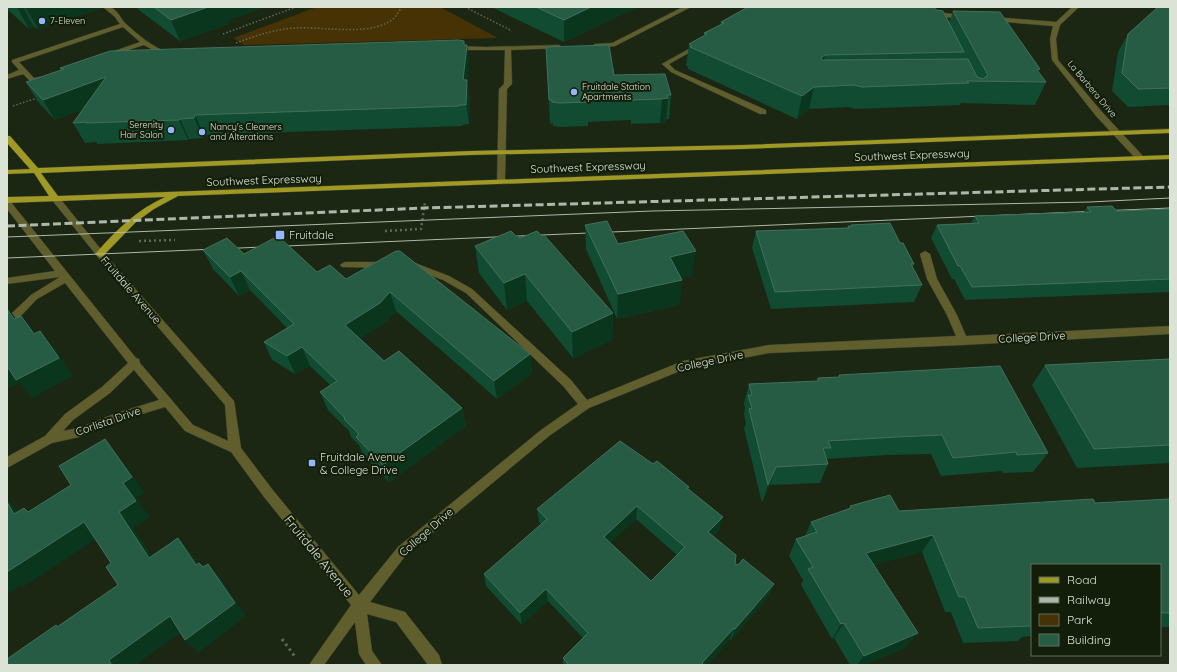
<svg xmlns="http://www.w3.org/2000/svg" width="1177" height="672" font-family="Quicksand,sans-serif">
  <rect width="100%" height="100%" fill="#1b2613"/>
  <path fill="#473205" d="M317,7H440L498,38L244,45L233,38Z"/>
  <g fill="none" stroke-linecap="round" stroke-linejoin="round">
    <g stroke="#36402e" stroke-width="1">
      <path id="minor" d="M103,7C105,7 107,6 109,7C117,9 120,17 124,22C137,34 153,48 170,53V55L160,54L144,45L110,56H106V54L140,42L123,27L19,62L34,78L47,76V78C33,83 33,85 23,74L7,79V75L19,70L12,62V60L120,24L115,17Z
        M683,7H691L615,46L595,48L592,46L595,44L612,43Z
        M916,7H924L933,12L965,15L968,17L965,19L932,16Z
        M1072,7H1079L1060,25L1056,39L1058,60L1102,112L1143,156V160H1137L1096,116L1052,60L1050,39L1053,26L993,21L990,19L993,17L1056,22Z
        M698,44L703,45L669,64L675,70L766,110V114H760L671,72L662,64Z
        M559,45L562,47L561,48L511,50L512,84L507,89L505,181L501,183H498L497,181L499,89L504,84L505,50H455L452,48L455,46L485,47Z
        M55,195L58,196L103,252L234,401L241,448L272,489L359,595L398,547L541,430L578,404L563,386L466,293L443,280L409,267L407,265L409,263H415L449,276L472,289L571,380L587,400L683,361L769,345L956,336L947,315L927,279L920,254L925,251L930,254L937,279L957,315L966,336L1170,326V334L963,345L769,353L685,369L589,408L549,436L406,555L370,602L405,612L439,655L442,665H428L396,622L367,614L372,651L382,665H366L359,654L355,622L324,665H309L351,605L264,497L231,452L185,431L165,407L119,421L79,437L52,443L7,468V457L45,436L65,414L102,387L128,363L65,283L37,299L17,320L7,324V316L11,314L31,295L60,277L7,284V278L55,271L7,209V200L10,201L136,358L139,359L140,363L193,425L228,441L225,405L97,256L52,200L51,198L52,196ZM134,370L159,400L117,413L78,428L63,431L73,420L110,393Z
        M345,262H384L389,265L384,268L342,267L340,265Z"/>
    </g>
    <g stroke="#36402e" stroke-width="1">
      <path id="major" d="M1170,129V133L743,149L470,155L41,173L58,196L1170,155V159L178,196L154,209L136,222L103,256L100,257L95,254L97,252C117,229 137,210 165,197L7,203V197L49,196L34,173L7,174V170L30,169L7,143V136H10L38,168L470,151L743,145Z"/>
    </g>
    <path stroke="#606959" stroke-width="1.5" stroke-dasharray="1.5 2" stroke-linecap="butt" d="M465,7L512,31
      M223,34L296,7
      M236,43C255,36 275,29 296,28C323,26 374,38 395,17C397,14 400,10 402,7
      M13,106L37,98"/>
    <path stroke="#606959" stroke-width="2.5" stroke-dasharray="2 3" stroke-linecap="butt" d="M385,231L421,229L425,202
      M139,241L175,240"/>
    <path stroke="#606959" stroke-width="3" stroke-dasharray="2.5 3.5" stroke-linecap="butt" d="M282,639L296,658"/>
    <use href="#minor" fill="#615e2d" fill-rule="evenodd"/>
    <use href="#major" fill="#a09924" fill-rule="evenodd"/>
    <path stroke="#afb7aa" stroke-width="1" d="M7,237L652,211L1090,202L1170,198
      M7,258L1170,208"/>
    <path stroke="#afb7aa" stroke-width="3" stroke-dasharray="8 3.5" stroke-linecap="butt" d="M7,226L424,208L1170,187"/>
  </g>
  <path fill="#104b32" fill-rule="evenodd" d="M7,7H103L102,8L38,29L34,27L29,29L7,9Z
    M135,7H265L228,20L229,24L180,41Z
    M491,7H638L564,42Z
    M1170,7V105L1128,107L1112,91L1118,52L1128,34Z
    M936,10L949,23L953,11L1038,72L1046,82L1035,105L961,103L960,105L856,109L848,107L809,109L797,119L688,69V66H686L689,44L704,36V33L720,25L721,22Z
    M467,45L469,64L467,82L470,100L469,124L462,125V126L204,135L203,138L189,139L188,140L97,144V142L85,143L73,123L83,109L55,120L38,102L26,82L61,70L60,68Z
    M546,47L614,75L671,95L669,119H666V122L660,123L631,124V120L588,122V126L560,127L553,126V123L550,124Z
    M1087,207L1117,211L1170,209V292L965,300L954,279H952L931,238L937,225L971,223L975,216L1084,212Z
    M585,225L618,244L692,276L681,278L682,280L679,305L617,319L586,249Z
    M851,225L900,243L914,264L912,267L922,285L914,302L771,309L752,248L756,231L847,228L848,226H851Z
    M516,236L520,238L613,313L612,340L573,358L527,301L507,310L479,273L475,246Z
    M203,250L244,254L346,279L396,251L530,354L532,373L497,399L396,311L386,322L360,338L384,361L462,408L466,426L389,482L363,454L359,445L351,437L349,431L328,410L320,392L330,385L310,366L295,374L272,360L264,342L287,328L250,290L239,296L213,269Z
    M1170,359V463L1077,468L1032,385L1045,365Z
    M839,375L1048,453L1033,472L1003,473L1002,471L941,476L931,454L887,455L826,459L828,464L820,483L770,485L762,503L744,428L746,423L744,414L745,408L744,403L749,384L817,381L818,378L839,377Z
    M688,489L719,530L713,536L735,565L769,596L731,640L730,639L707,665H563V658L583,638L548,601L522,625L486,586L484,574L541,524L539,522L537,509ZM636,519L677,555L651,581L610,543Z
    M1170,499V627H1160V565H1032V636L1022,637L1018,641L963,643L951,612H945L922,552L873,565L905,648L864,665H850L834,638L832,639L801,585L803,580L789,556L796,539L805,536L811,522L849,509L850,506L899,511L1095,503Z"/>
  <path fill="#0b361e" d="M17,7H23L34,27L29,29Z
    M29,7H103L102,8L38,29L26,8Z
    M209,7H265L228,20L229,24L180,41L171,20Z
    M591,7H638L564,42V20Z
    M464,41L466,53L467,45L469,64L467,82L470,100L469,124L463,80Z
    M825,55L820,76L821,58Z
    M106,77L116,96L55,120L43,100Z
    M814,87L809,109L797,119L802,96Z
    M668,98L666,122L660,123L662,99Z
    M195,115L204,135L203,138L194,118Z
    M180,119L189,139L188,140L179,120Z
    M696,251L692,276L668,281L670,257Z
    M241,271L250,290L239,296L230,277Z
    M525,274L527,301L507,310L504,283Z
    M682,280L679,305L617,319L618,294Z
    M390,292L396,311L386,322L352,344L345,325Z
    M7,305L11,312L18,321L7,315Z
    M613,313L612,340L573,358L572,332Z
    M21,316L36,334H34Z
    M40,331L55,349L73,376L32,398L19,383L7,389V365Z
    M302,347L310,366L295,374L287,356Z
    M530,354L532,373L497,399L494,381Z
    M462,408L466,426L389,482L383,465Z
    M105,439L118,455L145,493L136,498L150,517L133,528L163,572L149,558L119,512L123,483Z
    M776,467L770,485L762,503L768,485Z
    M7,500L22,514H14L7,502Z
    M637,506L636,519L603,550L604,537Z
    M723,517L719,530L705,545L708,532Z
    M84,522L99,537L23,587L21,585L7,594V572Z
    M933,535L922,552L856,570L866,553Z
    M178,538L191,553L208,579L196,565Z
    M208,564L220,578L246,616L198,653L185,640Z
    M774,584L769,596L731,640L735,629Z
    M546,589L548,601L522,625L520,613Z
    M170,616L184,630L136,665H110L109,660Z
    M844,623L834,638L832,639L841,624Z
    M734,628L730,639L707,665H702V663Z
    M918,633L905,648L864,665H857L864,656Z"/>
  <path fill="#265c44" stroke="#42715b" fill-rule="evenodd" d="M154,7H208L171,20Z
    M536,7H591L564,20Z
    M748,7H934L936,10L943,11L964,52L825,55L821,58L822,60L968,59L977,77L983,79L988,75L953,11L1000,12L1040,69L1037,70L1046,82L967,81L969,83L862,87L854,85L814,87L802,96L690,47L692,46L689,44L707,34L704,33L724,23L721,22Z
    M1158,7H1170V88L1138,89L1122,73L1128,34Z
    M459,40L464,41V45H467L463,80H467L466,105H459V106L195,115L194,118L180,119L179,120L86,123L87,122L73,123L106,77L43,100L26,82L64,69L60,68L110,51Z
    M609,45L614,75L665,74L671,95H667L668,98L662,99L632,100V96L587,98L588,102L559,103L552,102V100H549L546,47Z
    M1112,206L1117,211L1170,209V279L972,287L960,266H958L937,225L979,223L975,216L1091,212L1087,207Z
    M607,221L618,244L683,231L696,251L670,257L682,280L618,294L585,225Z
    M890,223L900,243H903L914,264H911L922,285L775,292L756,231L849,228L848,226H852L851,225Z
    M511,231L516,236H518L520,238L537,231L542,236L544,235L613,313L572,332L525,274L504,283L475,246Z
    M278,236L317,272L330,265L346,279L396,251H400L530,354L494,381L390,292L380,303L345,325L384,361L399,351L462,408L383,465L356,437L359,434L344,419L345,418L320,392L337,381L302,347L287,356L264,342L294,324L241,271L230,277L203,250L227,238L244,254Z
    M7,309L14,319L21,316L34,334L40,331L59,358L16,380L7,366Z
    M1170,359V445L1094,449L1045,365Z
    M1000,366L1048,453L1017,455L1016,452L953,458L942,435L897,437L828,441L831,448H823L828,464L776,467L768,485L749,409L752,408L748,395H752L749,384L818,381V378L840,377L839,375Z
    M105,439L132,477L123,483L136,501L119,512L149,558L178,538L196,565L199,563L203,567L208,564L235,603L185,640L170,616L109,660L111,664L110,665H7V659L56,625L57,627L118,585L106,567L111,563L84,522L7,572V502L14,514L24,508L28,512L71,485L59,466Z
    M620,441L653,464L657,461L689,487L687,488L723,517L708,532L736,555L735,565L739,564L743,559L774,584L735,629L734,628L702,663L704,665H569L563,658L588,633L546,589L520,613L484,574L547,519L537,509ZM637,506L685,547L651,581L604,537Z
    M890,495L899,511L1093,499L1095,503L1170,499V613H1160V565H1032V626L978,628L965,597H959L933,535L866,553L918,633L864,656L844,623L841,624L808,569L813,567L796,539L817,532L811,522L851,508L850,506Z"/>
  <g fill="#92b7fd" stroke="#121d0a" stroke-width="1.5">
    <circle cx="42" cy="21" r="4"/>
    <circle cx="574" cy="92" r="4"/>
    <circle cx="171" cy="130" r="4"/>
    <circle cx="202" cy="132" r="4"/>
    <rect x="275" y="230" width="10" height="10" rx="2"/>
    <rect x="308" y="459" width="8" height="8" rx="2"/>
  </g>
  <g text-anchor="middle" stroke-width="4" stroke-linejoin="round" paint-order="stroke">
    <g font-size="9" fill="#dbe2d6" stroke="#121d0a" text-anchor="start">
      <text x="50" y="24">7-Eleven</text>
      <text x="582" y="90">Fruitdale Station<tspan x="582" dy="10">Apartments</tspan></text>
      <text x="163" y="128" text-anchor="end">Serenity<tspan x="163" dy="10">Hair Salon</tspan></text>
      <text x="210" y="130">Nancy's Cleaners<tspan x="210" dy="10">and Alterations</tspan></text>
    </g>
    <g font-size="9" fill="#dbe2d6" stroke="#121d0a">
      <text transform="translate(1092 89) rotate(50)" y="3">La Barbera Drive</text>
    </g>
    <g font-size="11" fill="#dbe2d6" stroke="#121d0a">
      <text transform="translate(912 155) rotate(-2)" y="4">Southwest Expressway</text>
      <text transform="translate(588 167) rotate(-2)" y="4">Southwest Expressway</text>
      <text transform="translate(264 180) rotate(-2)" y="4">Southwest Expressway</text>
      <text transform="translate(131 290) rotate(49)" y="4">Fruitdale Avenue</text>
      <text transform="translate(1032 337) rotate(-3)" y="4">College Drive</text>
      <text transform="translate(710 361) rotate(-12)" y="4">College Drive</text>
      <text transform="translate(108 421) rotate(-19)" y="4">Corlista Drive</text>
      <text transform="translate(426 532) rotate(-41)" y="4">College Drive</text>
    </g>
    <g font-size="11" fill="#dbe2d6" stroke="#121d0a" text-anchor="start">
      <text x="289" y="239">Fruitdale</text>
      <text x="320" y="461">Fruitdale Avenue<tspan x="320" dy="13">&amp; College Drive</tspan></text>
    </g>
    <g font-size="13" fill="#dbe2d6" stroke="#121d0a">
      <text transform="translate(319 556) rotate(51)" y="5">Fruitdale Avenue</text>
    </g>
  </g>
  <rect width="1177" height="672" fill="none" stroke="#dbe2d6" stroke-width="16"/>
  <rect x="1031" y="564" width="130" height="92" fill="#121d0a" stroke="#626c5c"/>
  <rect x="1039" y="577" width="20" height="6" fill="#a09924" stroke="#626c5c"/>
  <text x="1067" y="584" font-size="12" fill="#dbe2d6">Road</text>
  <rect x="1039" y="597" width="20" height="6" fill="#afb7aa" stroke="#626c5c"/>
  <text x="1067" y="604" font-size="12" fill="#dbe2d6">Railway</text>
  <rect x="1039" y="614" width="20" height="12" fill="#473205" stroke="#626c5c"/>
  <text x="1067" y="624" font-size="12" fill="#dbe2d6">Park</text>
  <rect x="1039" y="634" width="20" height="12" fill="#265c44" stroke="#626c5c"/>
  <text x="1067" y="644" font-size="12" fill="#dbe2d6">Building</text>
</svg>
